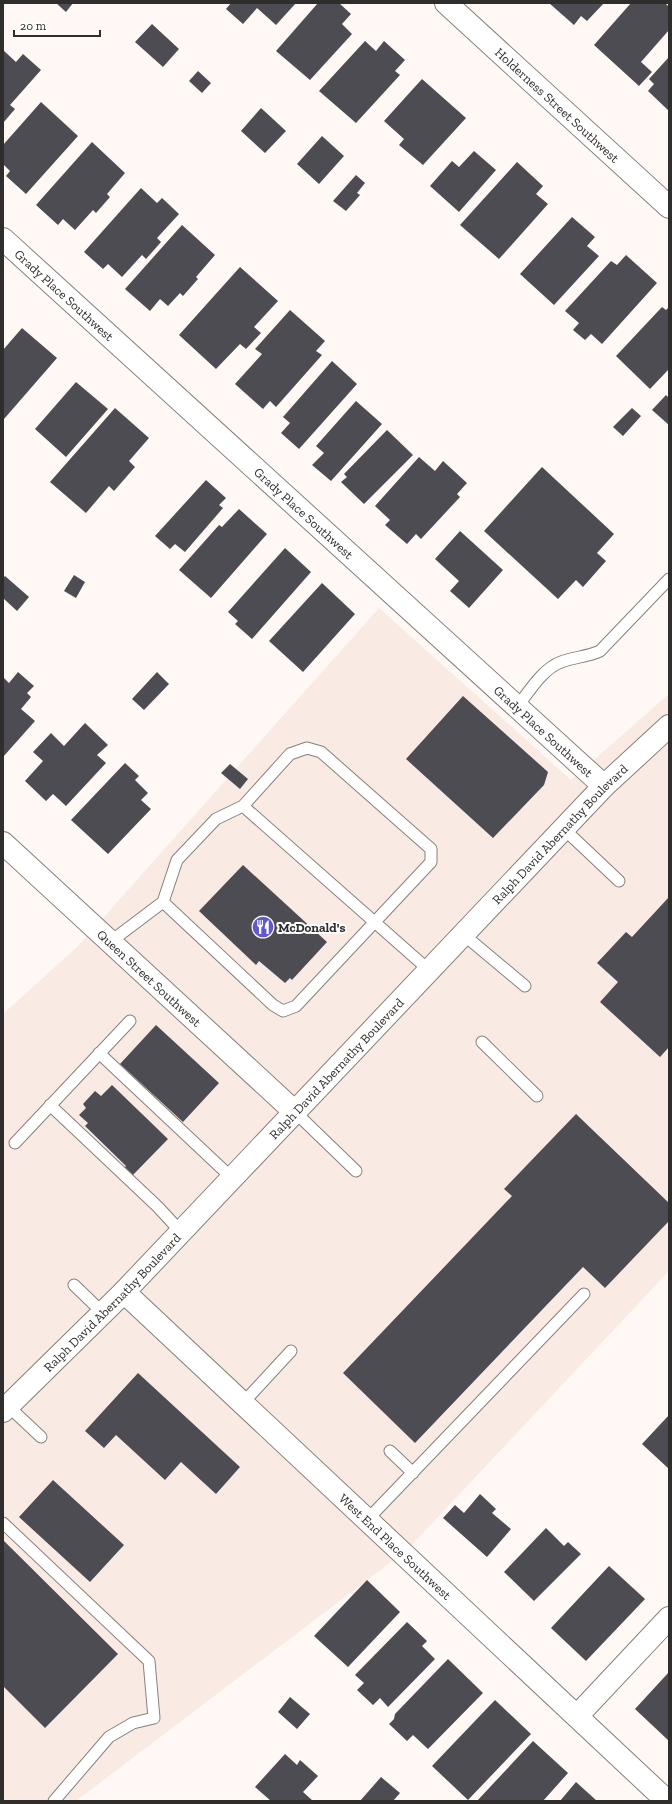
<svg xmlns="http://www.w3.org/2000/svg" width="672" height="1804" font-family="'Zilla Slab',serif">
  <rect width="100%" height="100%" fill="#fff8f4"/>
  <path fill="#f9ebe3" d="M379,608L571,780L669,694V1271L408,1549L76,1801H3V1014L78,946Z"/>
  <path fill="#4c4c52" d="M56,3H73L66,12Z
    M231,3H296L276,25L257,8L243,24L226,9Z
    M318,3H339L351,14L342,24L352,34L310,80L276,51Z
    M549,3H604L587,21L581,16L574,25Z
    M631,3H665L669,7V30L641,62L652,72L639,86L594,45Z
    M152,24L179,49L163,67L135,42Z
    M365,41L376,51L384,41L405,60L395,71L400,75L356,123L319,91Z
    M3,50L16,62L23,54L41,70L10,105L15,109L3,123Z
    M669,57V111L648,91L654,84L649,79Z
    M198,71L211,83L202,93L189,81Z
    M422,79L466,118L423,165L399,145L404,139L384,121Z
    M41,102L78,136L26,194L6,176L10,171L3,164V145Z
    M261,108L286,131L265,153L241,131Z
    M322,136L344,156L319,184L297,164Z
    M92,142L125,173L107,194L110,197L96,213L93,210L75,230L63,219L58,225L36,205Z
    M474,151L496,170L459,212L430,186L452,161L459,167Z
    M517,162L543,186L536,194L548,204L499,259L460,225Z
    M356,175L365,183L357,193L360,195L346,211L333,201Z
    M141,188L157,203L162,198L179,214L157,238L161,242L146,259L142,255L122,277L108,264L103,269L84,252Z
    M572,217L595,237L587,246L599,256L554,305L520,274Z
    M182,225L215,255L196,277L198,279L183,296L180,293L168,306L160,299L150,311L125,289Z
    M626,255L657,283L602,344L591,334L585,340L573,330L579,323L565,311L611,261L617,265Z
    M240,267L278,301L254,327L261,333L246,349L240,344L216,369L179,335Z
    M662,307L666,310L669,307V369L650,389L616,356Z
    M290,310L325,341L316,351L322,355L276,407L270,401L263,409L235,384L262,354L255,349Z
    M22,328L57,358L4,419L3,350Z
    M332,361L357,384L299,449L281,433L290,423L283,417Z
    M76,382L108,409L66,457L35,429Z
    M666,395L669,398V425L652,410Z
    M356,401L382,424L331,481L312,465L324,453L316,446Z
    M115,408L149,438L129,461L135,467L114,491L109,486L86,513L50,482Z
    M632,408L641,416L623,436L613,427Z
    M387,430L413,455L364,504L341,482L347,477L344,474Z
    M419,457L435,471L443,461L467,483L457,494L460,497L421,539L416,534L407,544L385,525L390,520L375,506Z
    M542,467L614,534L597,553L606,561L583,587L576,580L558,599L484,531Z
    M206,480L226,498L219,505L223,508L185,552L175,544L170,549L155,536Z
    M239,509L267,534L211,598L179,570L219,525L222,527Z
    M460,531L503,570L469,608L450,591L459,581L435,559Z
    M285,548L311,572L252,639L235,624L238,621L228,612Z
    M74,575L85,582L76,598L64,591Z
    M5,576L29,597L17,611L3,598V578Z
    M322,583L355,614L303,672L269,641Z
    M18,672L34,686L27,693L31,697L21,709L35,721L3,757V677L9,683Z
    M157,672L169,684L144,710L132,699Z
    M463,696L548,772L544,785L493,838L406,759Z
    M85,723L108,745L97,755L106,763L66,806L53,794L46,801L25,781L43,761L33,752L51,733L64,746Z
    M125,763L139,776L135,780L148,793L141,800L151,809L108,854L71,820Z
    M230,764L248,779L240,789L221,773Z
    M243,865L327,942L292,980L290,978L285,983L259,961L256,965L199,911Z
    M669,897V1047L660,1057L600,1002L618,982L597,963L626,932L632,937Z
    M156,1025L219,1083L183,1122L120,1064Z
    M112,1085L168,1139L130,1178L122,1170L126,1166L85,1126L88,1123L79,1115L86,1108L83,1104L95,1091L101,1096Z
    M576,1114L669,1203V1221L605,1288L583,1267L415,1443L343,1373L512,1196L504,1189Z
    M138,1373L240,1467L216,1494L181,1462L165,1480L116,1435L104,1448L85,1431Z
    M669,1415V1469L642,1444Z
    M53,1480L124,1545L90,1582L19,1517Z
    M480,1494L496,1509L492,1513L511,1529L487,1557L443,1518L455,1505L464,1513Z
    M546,1528L564,1546L568,1542L581,1554L534,1601L504,1572Z
    M3,1540L118,1654L45,1728L3,1686Z
    M609,1566L645,1599L586,1661L551,1628Z
    M367,1580L400,1612L348,1667L314,1636Z
    M407,1622L427,1641L422,1646L435,1659L388,1707L380,1698L373,1705L357,1690L364,1683L355,1675Z
    M448,1659L483,1693L428,1749L413,1735L407,1741L389,1724L394,1719L395,1714Z
    M669,1672V1741L635,1709Z
    M290,1697L310,1714L297,1729L278,1712Z
    M495,1700L531,1734L468,1800L432,1766Z
    M533,1741L568,1773L543,1801H477Z
    M285,1754L297,1765L300,1760L318,1776L303,1792L313,1801H271L255,1787Z
    M381,1777L400,1793L393,1801H360Z
    M576,1782L597,1801H560Z"/>
  <g fill="none" stroke-linecap="round" stroke-linejoin="round">
    <g stroke="#86807c" stroke-width="13">
      <path id="lane" d="M517,707C529,692 542,669 561,662C574,657 587,657 600,651L669,579
        M243,806L216,819L177,860L163,902L273,1005L283,1011L296,1006L431,862V849L321,752L307,748L290,754L243,806L430,971
        M564,829L619,881
        M464,935L525,986
        M110,942L163,902
        M482,1042L537,1096
        M99,1053L233,1179
        M50,1105L158,1207L181,1232
        M296,1113L356,1171
        M15,1143L130,1021
        M74,1285L103,1313
        M243,1403L291,1351
        M8,1406L41,1437
        M390,1451L413,1473
        M367,1520L584,1294
        M3,1523L149,1661L154,1718L133,1723L109,1737L54,1801"/>
    </g>
    <g stroke="#86807c" stroke-width="24">
      <g id="street">
        <path id="s1" d="M446,3L669,207"/>
        <path id="s2" d="M3,239L604,786"/>
        <path id="s3" d="M3,843L296,1113"/>
        <path id="s4" d="M124,1292L667,1801"/>
        <path d="M577,1716L669,1618"/>
      </g>
    </g>
    <g stroke="#86807c" stroke-width="24">
      <g id="secondary">
        <path id="s5" d="M3,1411L124,1292L604,786L669,726"/>
      </g>
    </g>
    <use href="#lane" stroke="#fff" stroke-width="11"/>
    <use href="#street" stroke="#fff" stroke-width="22"/>
    <use href="#secondary" stroke="#fff" stroke-width="22"/>
  </g>
  <defs>
    <g id="restaurant-disc" transform="scale(1.15)"><circle r="9.5" fill="#6058d1" stroke="#fff"/><path d="M-5-6h1v4h1v-4h1v4h1v-4h1v5L-1.5 .5V6h-2V.5L-5-1ZM5-6V6H3V1.5H1.5Q1.5-4 5-6Z" fill="#fff"/></g>
  </defs>
  <g fill-rule="evenodd">
    <use href="#restaurant-disc" x="263" y="927"/>
  </g>
  <g text-anchor="middle" stroke-width="4" stroke-linejoin="round" paint-order="stroke">
    <g font-size="13" fill="#302e2c" stroke="#fff">
      <text dy="5" stroke="none"><textPath href="#s1" startOffset="151">Holderness Street Southwest</textPath></text>
      <text dy="5" stroke="none"><textPath href="#s2" startOffset="83">Grady Place Southwest</textPath></text>
      <text dy="5" stroke="none"><textPath href="#s2" startOffset="407">Grady Place Southwest</textPath></text>
      <text dy="5" stroke="none"><textPath href="#s2" startOffset="731">Grady Place Southwest</textPath></text>
      <text dy="5" stroke="none"><textPath href="#s5" startOffset="802">Ralph David Abernathy Boulevard</textPath></text>
      <text dy="5" stroke="none"><textPath href="#s3" startOffset="199">Queen Street Southwest</textPath></text>
      <text dy="5" stroke="none"><textPath href="#s5" startOffset="478">Ralph David Abernathy Boulevard</textPath></text>
      <text dy="5" stroke="none"><textPath href="#s5" startOffset="154">Ralph David Abernathy Boulevard</textPath></text>
      <text dy="5" stroke="none"><textPath href="#s4" startOffset="372">West End Place Southwest</textPath></text>
    </g>
    <g font-size="13" font-weight="bold" fill="#302e2c" stroke="#fff" text-anchor="start">
      <text x="278" y="932">McDonald's</text>
    </g>
  </g>
  <rect width="672" height="1804" fill="none" stroke="#302e2c" stroke-width="8"/>
  <path d="M14 30v6h86v-6" fill="none" stroke="#302e2c" stroke-width="2"/>
  <text x="20" y="30" font-size="12" fill="#302e2c" stroke="#ffffff" stroke-width="3" paint-order="stroke">20 m</text>
</svg>
